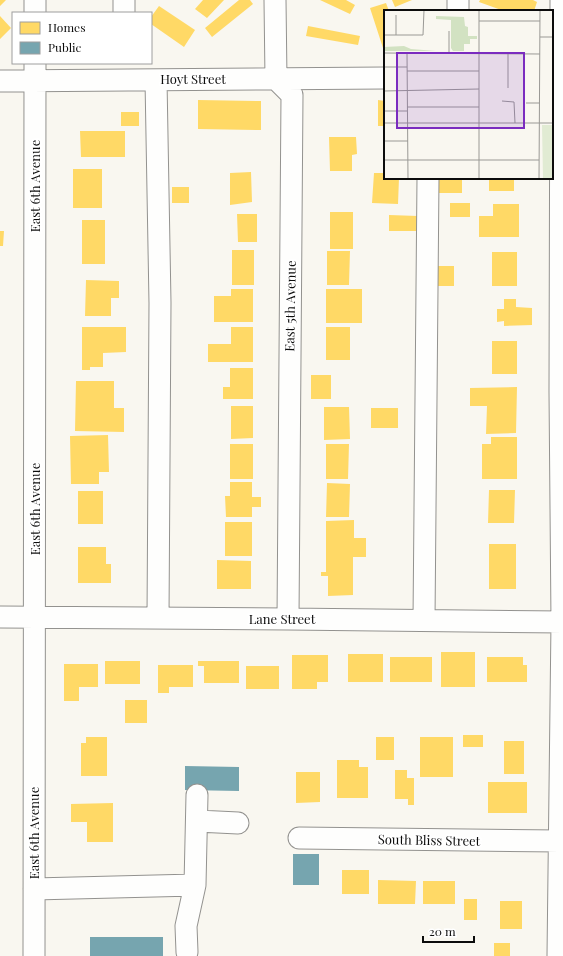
<svg xmlns="http://www.w3.org/2000/svg" width="563" height="956" font-family="'Playfair Display',serif">
  <rect width="100%" height="100%" fill="#f9f7f0"/>
  <path fill="#ffd966" d="M0,0H6L0,6Z
    M203,0H224L207,18L195,9Z
    M239,0H250L253,4L212,37L205,28Z
    M320,0H346L355,5L350,14Z
    M392,0H412L395,7Z
    M480,0H533L537,2L534,11H504L479,2Z
    M386,3L389,11H385V47L383,48L370,8Z
    M159,6L195,30L184,47L151,24V17Z
    M0,16L11,28L0,39Z
    M308,26L360,36L358,45L306,36Z
    M198,100L261,101V130L198,129Z
    M378,100L385,101V126H378Z
    M121,112H139V126H121Z
    M80,131H125V157H81Z
    M329,137H356L357,154L352,155V171H330Z
    M73,169H102V208H73Z
    M251,172L252,202L230,205V173Z
    M374,173H385V178H399L398,204L372,203Z
    M438,178H462V193H438Z
    M489,178H514V191H489Z
    M172,187H189V203H172Z
    M450,203H470V217H450Z
    M493,204H519V237H479V216H493Z
    M330,212H353V249H330Z
    M237,214H257V242H238Z
    M389,215L418,216V231H389Z
    M82,220H105V264H82Z
    M0,231H4L3,246H0Z
    M232,250H254V285H232Z
    M327,251H350L349,285H327Z
    M492,252H517V286H492Z
    M434,266H454V286H434Z
    M86,280L119,281V298H111V316H85Z
    M231,289H253V322H214V296H231Z
    M326,289H362V323H326Z
    M504,299H516V307L532,308V325L504,326V321L497,322V309H504Z
    M82,327H126V352L103,353V367H90V370H82Z
    M231,327H253V362H208V344H231Z
    M326,327H350V360H326Z
    M492,341H517V374H492Z
    M230,368H253V399H223V387H230Z
    M311,375H331V399H311Z
    M76,381H114V408H124V432L75,431Z
    M517,387L516,433L486,434L487,406H470V388Z
    M231,406H253V438L231,439Z
    M324,407H349L350,439L324,440Z
    M371,408H398V428H371Z
    M108,435L109,472H99V484H71L70,436Z
    M491,437H517V479H482V444H491Z
    M230,444H253V479H230Z
    M326,444H349L348,479H326Z
    M230,482H252V497H261V507H252V517H226L225,496H230Z
    M327,483L350,484L349,517H326Z
    M489,490H515L514,523H488Z
    M78,491H103V524H78Z
    M354,520V538H366V557H353V595L328,596V576H321V572H326V521Z
    M225,522H252V556H225Z
    M489,544H516V589H489Z
    M78,547H106V564H111V583H78Z
    M217,560L251,561V589H217Z
    M441,652H475V687H441Z
    M348,654H383V682H348Z
    M292,655H328V682H317V689H292Z
    M390,657H432V682H390Z
    M487,657H523V665H527V682H487Z
    M105,661H140V684H105Z
    M198,661H239V683H204V666H198Z
    M64,664H98V687H79V701H64Z
    M158,665H193V687H169V693H158Z
    M246,666H279V689H246Z
    M125,700H147V723H125Z
    M463,735H483V747H463Z
    M86,737H107V776H81V743H86Z
    M376,737H394V760H376Z
    M420,737H453V777H420Z
    M504,741H524V774H504Z
    M337,760H359V767H368V798H337Z
    M395,770H407V778H414V805H408V799H395Z
    M296,772H320V802L296,803Z
    M488,782H527V813H488Z
    M113,803V842H87V822H71V804Z
    M342,870H369V894H342Z
    M378,880L416,881L415,904H378Z
    M423,881H455V904H423Z
    M464,899H477V920H464Z
    M500,901H522V929H500Z
    M494,943H510V956H494Z"/>
  <path fill="#76a5af" d="M185,766L239,767V791L185,790Z
    M293,854H319V885H293Z
    M90,937H163V956H90Z"/>
  <g fill="none" stroke-linecap="round" stroke-linejoin="round">
    <g stroke="#93928f" stroke-width="23">
      <path id="minor" d="M275,0L276,79L292,95L288,619
        M458,11V0
        M35,13V0
        M124,13V0
        M156,80L160,303L158,618
        M0,81L385,78
        M0,617L288,619L563,622
        M424,620L428,178
        M197,821L238,823
        M299,838L560,841
        M34,889L195,885L197,795
        M187,952L186,926L195,885
        M34,956L35,63
        M558,956L562,622L560,392L561,0"/>
    </g>
    <use href="#minor" stroke="#fefefd" stroke-width="21"/>
  </g>
  <g text-anchor="middle" stroke-width="4" stroke-linejoin="round" paint-order="stroke">
    <g font-size="13" fill="#0c0c0c" stroke="#fff">
      <text x="193" y="84">Hoyt Street</text>
      <text transform="translate(35 186) rotate(-90)" y="5">East 6th Avenue</text>
      <text transform="translate(290 306) rotate(-89)" y="5">East 5th Avenue</text>
      <text transform="translate(35 509) rotate(-90)" y="5">East 6th Avenue</text>
      <text x="282" y="624">Lane Street</text>
      <text transform="translate(34 833) rotate(-90)" y="5">East 6th Avenue</text>
      <text transform="translate(429 840) rotate(1)" y="5">South Bliss Street</text>
    </g>
  </g>
  <g transform="translate(384 10)">
    <rect width="169" height="169" fill="#f9f7f0"/>
    <path d="M158,115H169V169H159Z" fill="#e1ebd3"/>
    <path d="M52,6L80,7L81,16L84,17V26H93V29H86V34H80V41H69L67,38V10L52,9ZM20,36L27,39L52,41H0V37Z" fill="#d2e2c2"/>
    <path fill="none" stroke="#9a9995" stroke-width="1" d="M95,0V169M95,11H156M0,25H39L40,0M12,25V5M156,27H169M0,43L156,44M23,43L24,169M65,43V21M0,57H23M23,61H95M124,78V43M0,81L95,79M118,91L130,92L131,113M142,93H156M23,97H95M0,101H23M0,113H169M0,131H24M0,150H155M0,169H24M155,169L156,0"/>
    <path fill="#7b2cbf" fill-opacity="0.15" stroke="#7b2cbf" stroke-width="2" d="M13,43H140V118H13Z"/>
    <rect width="169" height="169" fill="none" stroke="#0c0c0c" stroke-width="2"/>
  </g>
  <rect x="12" y="12" width="140" height="52" fill="#ffffff" stroke="#9e9e9e"/>
  <rect x="20" y="22" width="20" height="12" fill="#ffd966" stroke="#9e9e9e"/>
  <text x="48" y="32" font-size="12" fill="#0c0c0c">Homes</text>
  <rect x="20" y="42" width="20" height="12" fill="#76a5af" stroke="#9e9e9e"/>
  <text x="48" y="52" font-size="12" fill="#0c0c0c">Public</text>
  <path d="M423 936v6h51v-6" fill="none" stroke="#0c0c0c" stroke-width="2"/>
  <text x="429" y="936" font-size="12" fill="#0c0c0c" stroke="#ffffff" stroke-width="3" paint-order="stroke">20 m</text>
</svg>
